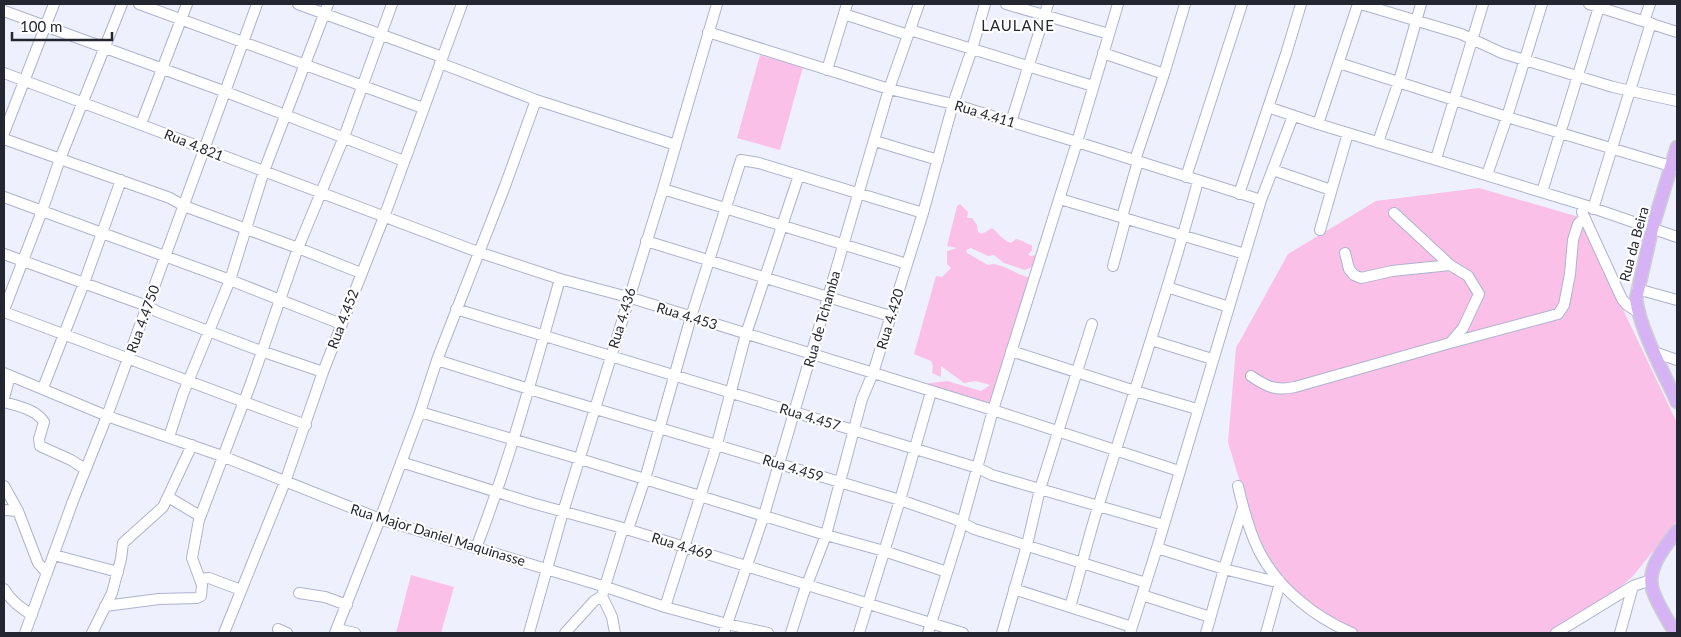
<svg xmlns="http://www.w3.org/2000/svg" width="1681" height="637" font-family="Lato,sans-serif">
  <rect width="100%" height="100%" fill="#eef0fd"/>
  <path fill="#fac0e8" d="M760,55L803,67L780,150L737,138Z
    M1479,188L1579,217L1677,423V521L1633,576L1616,591L1552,633H1355L1294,596L1262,556L1228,442L1236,348L1288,254L1376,201Z
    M960,204L968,212L967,218H972L977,225L978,232L982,234L992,228C999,233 1002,240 1011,243L1016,239C1023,240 1025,244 1032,245V250L1028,255L1031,256L1036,255L1037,260L1032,267L1025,270L1004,263L994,255L988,256L971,248L966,250L967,253L988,265L994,264L1002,266L1021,275L1031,278L991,410L923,384L947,381L981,391L990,385L976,381L964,383L941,366V377L932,373L933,366L931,361L914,354L936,276L942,277L951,268L947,264V251L957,248L947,246L957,206Z
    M411,575L454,587L441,633H396Z"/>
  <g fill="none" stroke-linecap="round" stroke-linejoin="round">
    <g stroke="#adb3cf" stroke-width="12">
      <path id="minor" d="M139,4L423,108
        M298,4L442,57
        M1006,4L1109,34
        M1361,4L1461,34L1502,53L1577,76L1613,87L1677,101
        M1589,4L1677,32
        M4,11L226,92L404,161
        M844,14L908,35
        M1644,21L1650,4
        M910,30L1093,86
        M708,32L889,89L953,104L1077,142L1261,200
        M1103,53L1164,74
        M440,63L536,100L676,145
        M1339,63L1507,117L1677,168
        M827,70L847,4
        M4,73L478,252L560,279L628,297L993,410L1179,471
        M1268,107L1318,124L1581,204L1677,237
        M1011,122L1048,4
        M141,124L187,4
        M1318,124L1358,4
        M4,133L54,4
        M4,139L170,198L184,206L298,248L361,273
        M875,141L938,160
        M1378,142L1399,81L1421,4
        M1436,159L1483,4
        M1135,160L1164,74L1185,4
        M1273,170L1331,190
        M1487,175L1507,117L1542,4
        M1186,177L1242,4
        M663,189L907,264
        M1542,192L1599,7
        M1239,194L1286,54L1301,4
        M4,197L230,280L341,324
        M1060,199L1245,254
        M1593,209L1651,23
        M1582,212L1622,299L1627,305L1638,312
        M1394,213L1450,265
        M1122,217L1138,161
        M1320,230L1348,133
        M646,241L890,316
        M1345,253L1349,269L1354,275L1361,278L1392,271L1450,265L1468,276L1479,294L1463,328L1450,343L1558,314L1564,305L1570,274L1573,240L1578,224L1584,218
        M4,254L147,306L158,312L261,351L323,372
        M1113,266L1126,218
        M1167,287L1229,307
        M1637,289L1677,300
        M456,309L978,468L992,475L1026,485L1164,525
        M4,310L42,211L60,159L122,4
        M4,312L306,425
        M1151,340L1212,359
        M1011,351L1135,391L1197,409
        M1654,352L1677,360
        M437,360L529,389L900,500L955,519L974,529L1146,583
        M4,373L107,416L222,456L380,519L606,587L665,607L727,624L768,633
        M1251,376C1267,387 1276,391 1295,387L1450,343
        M43,388L84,283L121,180
        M4,398L10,376
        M4,402C17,406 36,409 44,422L39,439L40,446L71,460L85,469
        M420,412L580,459L826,535L884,551L947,572
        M169,437L183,394L230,280L264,171L328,4
        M401,462L532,503L623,528L963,633
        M4,486L18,511L38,563L47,573
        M1238,486C1243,508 1249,531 1259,551C1278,588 1314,617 1352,633
        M168,497L200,516
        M4,510L18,511
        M628,529L645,479L691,317L741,160L759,163L923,213
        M476,548C510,460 534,370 560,279
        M1157,548L1224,569L1272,581L1279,580
        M54,555L118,572
        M200,579L209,578L241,590
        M4,589C11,601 21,608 32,615
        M1014,589L1132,627
        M299,593L325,597L347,605
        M1142,595L1210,617
        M105,606L159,599L197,598L201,596L202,585L192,558L199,520L251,383L298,248L344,137L392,4
        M665,607L717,444L746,334L799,175
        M1070,607C1080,573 1088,538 1099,504C1132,396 1169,290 1198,181
        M278,629L287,633
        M337,629L355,633
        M25,633L73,501L107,416L257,4
        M92,633L112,593L121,559L123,543L163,507L192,445
        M224,633L285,482L323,372L384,217L462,4
        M335,633L380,519L420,412L437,360L505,186L536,100
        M529,633L563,512L663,189L717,4
        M565,633L594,601L602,596
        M615,633L612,617L602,596L623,528
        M724,633L764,515L889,89L919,4
        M791,633L803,595L826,535L862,399L873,373L923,213L953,104L972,49L985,4
        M859,633L900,500L931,392
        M928,633L959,534L993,410L1077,142L1118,4
        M1002,633L1027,545L1040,489L1092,324
        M1130,633L1157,548L1261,200L1293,116
        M1206,633L1224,569L1243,507
        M1266,633L1280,583
        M1556,633L1633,586L1651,580
        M1620,633L1633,586"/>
    </g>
    <g stroke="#cfcfd2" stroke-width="15">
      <path id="major" d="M1677,147L1652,229L1636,299C1640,330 1664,373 1677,402
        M1675,633C1668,620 1658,606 1653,591C1645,570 1665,546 1677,531"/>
    </g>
    <use href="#minor" stroke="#fff" stroke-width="10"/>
    <use href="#major" stroke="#d6b3f5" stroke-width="12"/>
  </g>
  <g text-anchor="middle" stroke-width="4.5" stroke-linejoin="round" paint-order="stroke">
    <g font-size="14" fill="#242732" stroke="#fff">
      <text transform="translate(985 114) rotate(17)" y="5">Rua 4.411</text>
      <text transform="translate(194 145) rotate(22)" y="5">Rua 4.821</text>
      <text transform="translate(1634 244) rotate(-75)" y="5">Rua da Beira</text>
      <text transform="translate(687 316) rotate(17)" y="5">Rua 4.453</text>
      <text transform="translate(622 318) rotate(-73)" y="5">Rua 4.436</text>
      <text transform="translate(143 319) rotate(-70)" y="5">Rua 4.4750</text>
      <text transform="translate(343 319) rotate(-69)" y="5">Rua 4.452</text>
      <text transform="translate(822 319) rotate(-74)" y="5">Rua de Tchamba</text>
      <text transform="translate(890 319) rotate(-73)" y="5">Rua 4.420</text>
      <text transform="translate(810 417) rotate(17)" y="5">Rua 4.457</text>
      <text transform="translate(793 468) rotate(17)" y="5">Rua 4.459</text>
      <text transform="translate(438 535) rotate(17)" y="5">Rua Major Daniel Maquinasse</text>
      <text transform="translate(682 546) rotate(17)" y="5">Rua 4.469</text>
    </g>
    <g font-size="15" letter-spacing="1" fill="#242732" stroke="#fff">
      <text x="1018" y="31">LAULANE</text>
    </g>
  </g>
  <rect width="1681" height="637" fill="none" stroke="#242732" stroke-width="10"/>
  <path d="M12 32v8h100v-8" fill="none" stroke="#242732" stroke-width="2.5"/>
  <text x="20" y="32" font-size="15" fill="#242732" stroke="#ffffff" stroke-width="4" paint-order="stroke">100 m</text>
</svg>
